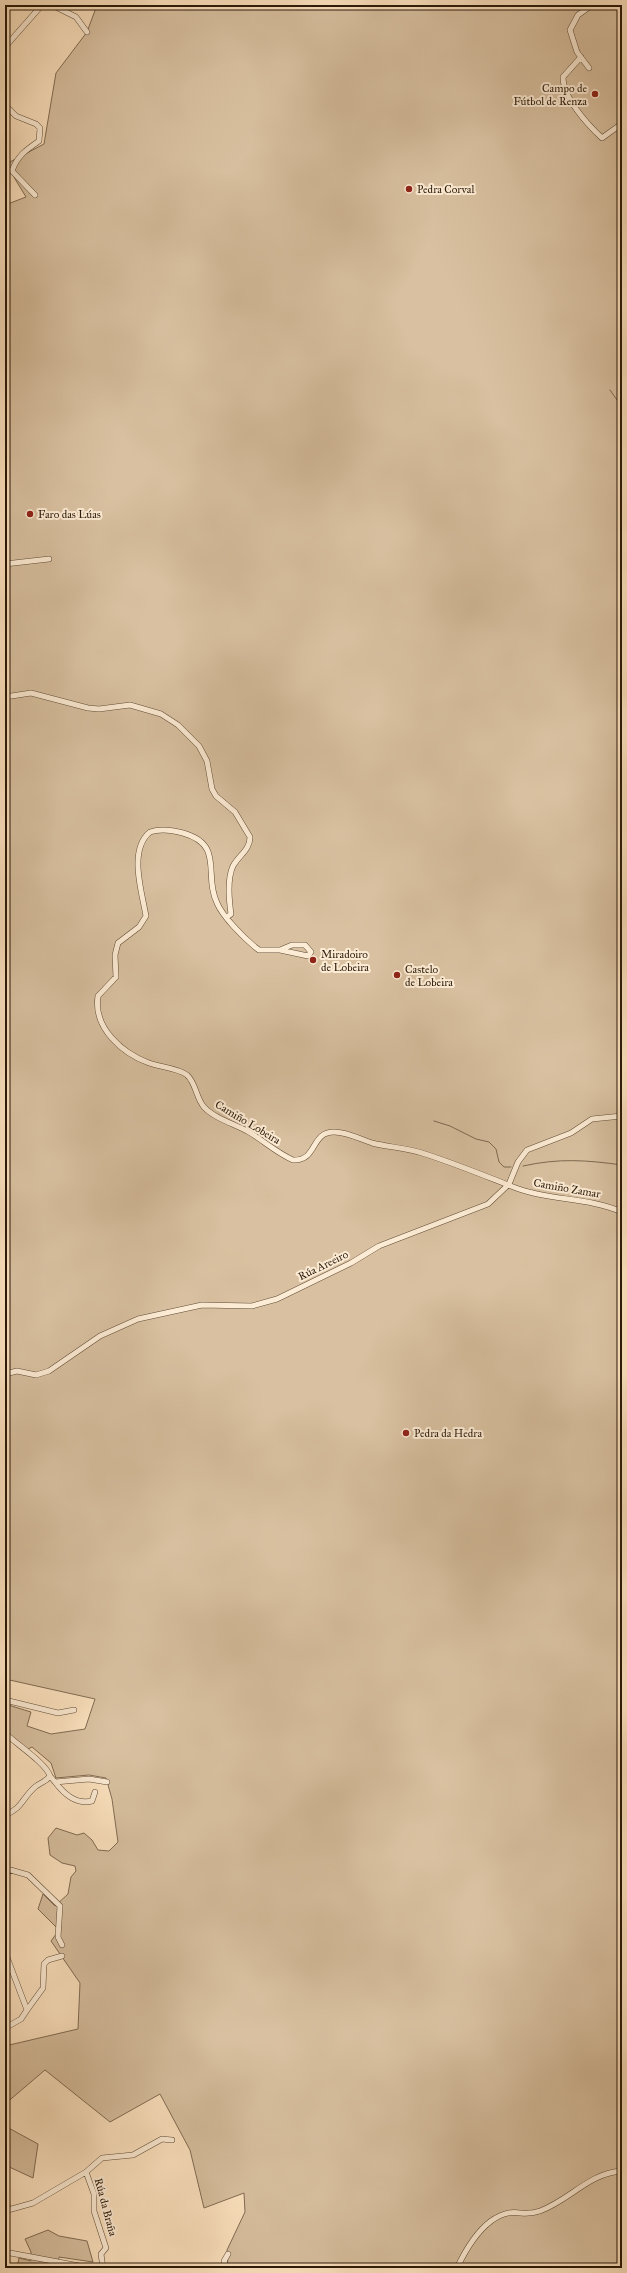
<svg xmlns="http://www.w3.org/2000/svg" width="627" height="2273" font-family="'IM FELL Great Primer',serif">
  <rect width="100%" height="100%" fill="#fce2bf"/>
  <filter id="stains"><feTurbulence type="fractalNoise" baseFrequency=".005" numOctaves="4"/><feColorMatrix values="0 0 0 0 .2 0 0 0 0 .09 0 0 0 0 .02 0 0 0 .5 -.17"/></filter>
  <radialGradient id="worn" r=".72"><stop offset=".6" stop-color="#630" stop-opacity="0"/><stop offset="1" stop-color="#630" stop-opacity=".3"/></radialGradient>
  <path fill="#d8c0a0" stroke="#816c54" d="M97,5H622V2268H232L228,2266L227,2250L245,2212L244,2193L204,2208L190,2150L160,2094L110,2122L45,2070L5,2104V2046L78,2029L80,1983L51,1941L59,1930L38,1909L43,1894L55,1906L68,1894L71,1877L76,1871L75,1866L62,1863L50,1855L48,1838L56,1828L77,1835L84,1833L92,1840L98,1850L109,1851L118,1842L112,1799L106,1778L89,1775L56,1778L51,1763L32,1747L24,1751L5,1735V1704L31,1712L27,1726L51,1734L85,1729L95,1699L5,1679V205L26,197L6,164L44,144L56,73L87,32Z
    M5,2126L38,2144L33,2178L5,2165Z
    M48,2230L59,2236L87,2241L93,2262L59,2257L57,2268H17L19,2258L31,2261V2252L25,2239Z"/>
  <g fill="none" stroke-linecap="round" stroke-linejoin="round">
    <path stroke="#7d6951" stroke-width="1" d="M610,390L622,407
      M434,1121L450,1126L476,1139L489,1142L496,1149L499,1162L504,1167H511
      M523,1166C559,1158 586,1160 622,1165"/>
    <g stroke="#5e4b36" stroke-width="6">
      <path id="minor" d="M52,5L76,17L87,32
        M5,47L42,5
        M581,57L563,77C563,98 588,125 602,138L620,125L622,127
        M589,68L577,52L570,30L578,15L592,5
        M5,105L16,116L36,124L40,128L39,141C26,150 17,156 12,171
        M5,169L12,171L35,195
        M5,564L49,559
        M5,697L31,693L88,708L99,709L130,705L161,714L178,725L199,746L207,761L212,789L216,796L235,812L250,837C250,850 239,855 233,866C227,879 229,900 231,914L227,917
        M280,950L292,945H305L311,952L308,956L280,950H259L255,947C243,937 223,917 217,903C203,874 225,845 183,833C172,830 161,828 150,832C128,850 142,892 146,916L139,927L118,943L115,955L116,977L98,996C93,1028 122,1053 149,1063C160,1067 178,1068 187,1075C196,1083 196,1098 204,1107C215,1119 235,1124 249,1132C264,1141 277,1153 293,1160C318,1161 310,1132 334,1132C347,1132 360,1139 372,1143C388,1147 406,1148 422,1153C454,1163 485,1176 516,1188C550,1201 588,1197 622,1212
        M5,1374L17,1371L36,1375L49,1371L100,1336L138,1319L202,1305L252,1306L277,1299L351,1263L379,1246L488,1204L509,1184L518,1162L527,1150L571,1133L592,1119L622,1116
        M5,1700L58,1713L74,1710
        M5,1733C16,1744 46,1763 50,1776C46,1782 41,1782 35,1787C23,1797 22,1809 5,1815
        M50,1776L55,1782L89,1779L107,1782
        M55,1782C64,1794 77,1805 92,1801L95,1792
        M5,1857L7,1863L5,1934
        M7,1869L28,1875L60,1906L58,1937L62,1945
        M5,1952L27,2010L21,2019L5,2028
        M27,2010L43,1988L44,1964L48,1960L62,1956
        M5,2190L8,2210
        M5,2213L8,2210L33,2203L86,2172
        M5,2252L90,2268
        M103,2268L101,2254L106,2248L94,2211V2194L86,2172L102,2158L133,2155L162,2139L172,2140
        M227,2268L224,2261L228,2254
        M457,2268C465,2251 475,2233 491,2221C514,2205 520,2218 540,2211C570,2200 589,2173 622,2171"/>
    </g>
    <use href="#minor" stroke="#fdecd5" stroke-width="5"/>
  </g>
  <g fill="#8f2418" stroke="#fdecd5" stroke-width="1.5">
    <circle cx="595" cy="94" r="4"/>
    <circle cx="409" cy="189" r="4"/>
    <circle cx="30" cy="514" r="4"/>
    <circle cx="313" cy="960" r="4"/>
    <circle cx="397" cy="975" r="4"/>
    <circle cx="406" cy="1433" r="4"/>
  </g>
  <g text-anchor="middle" stroke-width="4" stroke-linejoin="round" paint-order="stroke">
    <g font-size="11" fill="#2a1908" stroke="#fdecd5" text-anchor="start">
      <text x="587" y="92" text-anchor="end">Campo de<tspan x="587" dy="13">Fútbol de Renza</tspan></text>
      <text x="417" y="193">Pedra Corval</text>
      <text x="38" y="518">Faro das Lúas</text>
      <text x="321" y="958">Miradoiro<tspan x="321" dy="13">de Lobeira</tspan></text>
      <text x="405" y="973">Castelo<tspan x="405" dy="13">de Lobeira</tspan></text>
      <text x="414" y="1437">Pedra da Hedra</text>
    </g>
    <g font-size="11" fill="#2a1908" stroke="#fdecd5">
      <text transform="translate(248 1122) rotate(31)" y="4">Camiño Lobeira</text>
      <text transform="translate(567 1188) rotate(10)" y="4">Camiño Zamar</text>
      <text transform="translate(323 1265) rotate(-26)" y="4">Rúa Areeiro</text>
      <text transform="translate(106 2207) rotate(75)" y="4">Rúa da Braña</text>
    </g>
  </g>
  <rect width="627" height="2273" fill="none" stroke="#fce2bf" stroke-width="20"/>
  <rect x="6" y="6" width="615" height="2261" fill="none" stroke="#2a1908" stroke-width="2"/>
  <rect x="10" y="10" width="607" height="2253" fill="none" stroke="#2a1908"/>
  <rect width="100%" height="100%" filter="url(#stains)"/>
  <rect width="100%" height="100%" fill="url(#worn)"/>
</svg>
